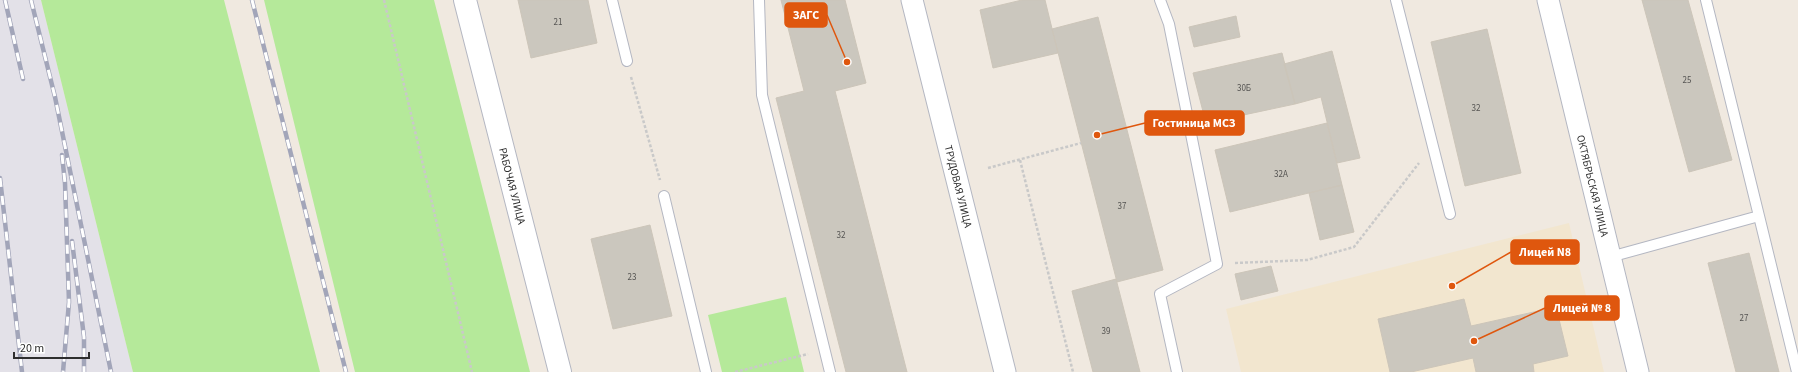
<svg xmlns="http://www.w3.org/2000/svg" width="1798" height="372" font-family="'Source Sans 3',sans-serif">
  <rect width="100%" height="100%" fill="#f0e9e0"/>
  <path fill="#e3e1e8" d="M0,0H41L133,372H0Z"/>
  <path fill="#f2e6cf" d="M1569,223L1604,372H1241L1226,309Z"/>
  <path fill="#b5e99a" d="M41,0H224L320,372H133Z
    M264,0H434L530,372H355Z
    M786,297L804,372H722L708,315Z"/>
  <path fill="#cbc7be" stroke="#ccc5b9" d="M518,0H588L597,43L531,58Z
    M781,0H845L866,83L835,91L907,372H846L776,98L804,91Z
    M1022,0H1045L1058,53L993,68L980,10Z
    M1642,0H1688L1732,160L1689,172Z
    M1236,16L1240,37L1194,47L1189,27Z
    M1098,17L1163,270L1117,282L1052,29Z
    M1487,29L1521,173L1465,186L1431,42Z
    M1332,51L1360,158L1337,163L1321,97L1295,104L1284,64Z
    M1282,53L1295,104L1206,123L1193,73Z
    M1327,123L1342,185L1230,212L1215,150Z
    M1342,185L1354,232L1320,240L1309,193Z
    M650,225L672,316L613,329L591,239Z
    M1749,253L1779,372H1736L1708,263Z
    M1271,266L1278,291L1241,300L1235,274Z
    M1116,279L1140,372H1093L1072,291Z
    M1464,299L1471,326L1556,307L1568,356L1533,364L1534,372H1476L1473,358L1411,372H1390L1378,319Z"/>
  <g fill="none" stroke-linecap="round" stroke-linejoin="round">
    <g stroke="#b4b7c2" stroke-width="12">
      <path id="service" d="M612,0L627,61
        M759,0L762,95L830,372
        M1160,0L1169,24L1217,264L1160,294L1177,372
        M1396,0L1450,214
        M1706,0L1759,216
        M664,196L706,372
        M1610,257L1759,216L1797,372"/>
    </g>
    <g stroke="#b4b7c2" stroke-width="23">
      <g id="minor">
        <path id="s1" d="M912,0L1005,372"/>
        <path id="s2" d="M1548,0L1638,372"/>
      </g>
    </g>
    <g stroke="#b4b7c2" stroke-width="24">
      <g id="tertiary">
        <path id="s3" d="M465,0L560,372"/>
      </g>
    </g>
    <path stroke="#c9c9c9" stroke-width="2.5" stroke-dasharray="3 2" stroke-linecap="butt" d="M384,0L472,372
      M631,77L660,180
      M1020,160L1073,372
      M988,168L1081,143
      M1235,263L1307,260L1354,247L1419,163
      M735,372L808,354"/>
    <use href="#service" stroke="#fff" stroke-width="10"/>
    <use href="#minor" stroke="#fff" stroke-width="21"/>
    <use href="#tertiary" stroke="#fff" stroke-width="22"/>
    <g stroke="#a2a5b9" stroke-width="4.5">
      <path id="rail" d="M5,0L23,79
        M31,0L55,97L111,372
        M252,0L346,372
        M62,155L65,183L69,302L63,372
        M0,178L22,372
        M72,241L84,337V372"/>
    </g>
    <use href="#rail" stroke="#fff" stroke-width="3" stroke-dasharray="9" stroke-linecap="butt"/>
  </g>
  <g text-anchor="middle" stroke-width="3" stroke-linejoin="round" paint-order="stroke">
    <g font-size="9" fill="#555452">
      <text x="558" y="25">21</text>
      <text x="1687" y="83">25</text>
      <text x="1244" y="91">30Б</text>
      <text x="1476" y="111">32</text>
      <text x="1281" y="177">32А</text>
      <text x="1122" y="209">37</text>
      <text x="841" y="238">32</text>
      <text x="632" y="280">23</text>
      <text x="1744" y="321">27</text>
      <text x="1106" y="334">39</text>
    </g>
    <g font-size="11" fill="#2e2e2e" stroke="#fff">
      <text dy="4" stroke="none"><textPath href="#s3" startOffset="192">РАБОЧАЯ УЛИЦА</textPath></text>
      <text dy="4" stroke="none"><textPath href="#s1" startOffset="192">ТРУДОВАЯ УЛИЦА</textPath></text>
      <text dy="4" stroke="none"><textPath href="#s2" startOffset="191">ОКТЯБРЬСКАЯ УЛИЦА</textPath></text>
    </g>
  </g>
  <path fill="none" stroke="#df570e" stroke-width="1.5" d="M847 62L827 15M1097 135L1145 123M1452 286L1511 252M1474 341L1545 308"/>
  <g fill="#df570e" stroke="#fff" stroke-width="1.5">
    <circle cx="847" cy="62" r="4"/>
    <circle cx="1097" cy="135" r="4"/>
    <circle cx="1452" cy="286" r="4"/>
    <circle cx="1474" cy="341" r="4"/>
  </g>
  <g fill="#df570e" stroke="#df570e" stroke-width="1.5">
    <rect x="785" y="3" width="42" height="24" rx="4"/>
    <rect x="1145" y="111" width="99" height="24" rx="4"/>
    <rect x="1511" y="240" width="68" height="24" rx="4"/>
    <rect x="1545" y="296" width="74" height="24" rx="4"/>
  </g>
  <g font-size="12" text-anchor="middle" font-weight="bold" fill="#fff">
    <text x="806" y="19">ЗАГС</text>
    <text x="1194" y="127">Гостиница МСЗ</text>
    <text x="1545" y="256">Лицей N8</text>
    <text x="1582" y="312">Лицей № 8</text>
  </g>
  <path d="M14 352v6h75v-6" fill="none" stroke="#2e2e2e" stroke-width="2"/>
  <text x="20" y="352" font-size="12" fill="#2e2e2e" stroke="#ffffff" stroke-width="3" paint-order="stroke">20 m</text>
</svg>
